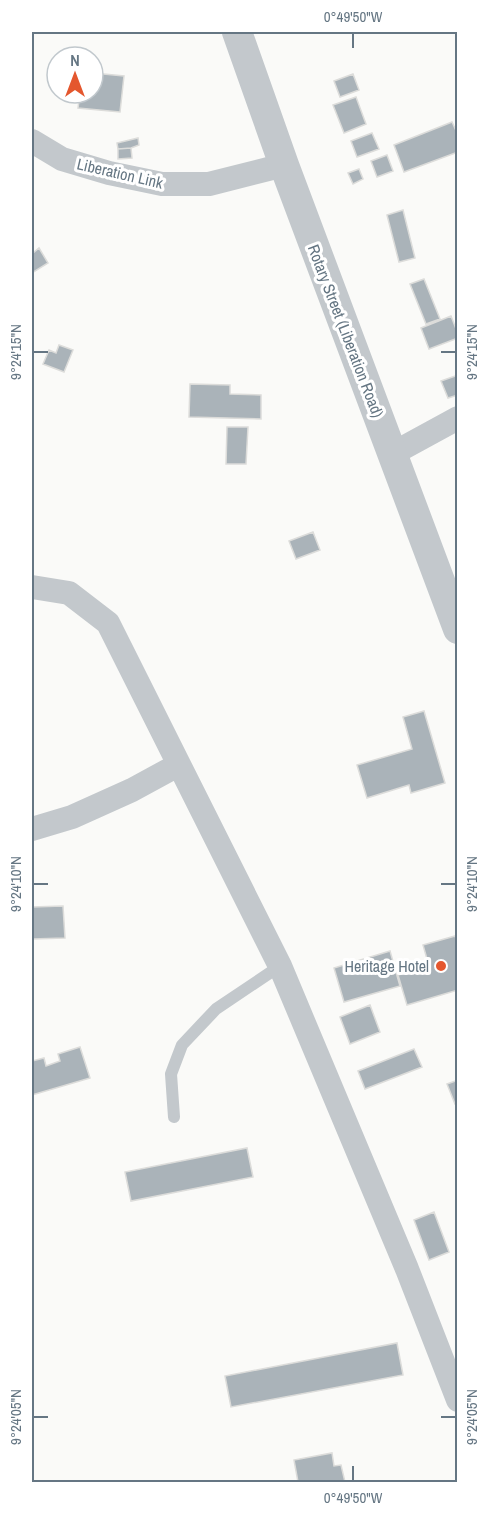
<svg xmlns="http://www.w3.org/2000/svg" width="489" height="1514" font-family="'Archivo Narrow',sans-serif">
  <rect width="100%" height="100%" fill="#fafaf8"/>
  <path fill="#aab3b9" stroke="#dcdcda" stroke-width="1.5" d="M93,73L124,76L120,112L78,108L80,93H93Z
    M353,74L359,90L340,97L334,81Z
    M356,97L366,124L344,133L333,105Z
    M452,122L458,135V152L404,172L394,145Z
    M372,133L379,149L357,157L351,141Z
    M138,138L139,145L131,148L118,149L117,143Z
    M131,148L132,158L118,159V149Z
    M387,155L393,171L377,177L371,161Z
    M359,169L363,179L353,184L348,173Z
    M403,210L415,258L399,262L387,215Z
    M39,248L48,263L32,273V251L33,253Z
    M424,279L440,319L426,324L410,284Z
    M451,316L458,334V338L429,349L421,328Z
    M59,345L73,350L64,372L43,364L49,350L56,353Z
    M458,375V395L448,398L441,381Z
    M190,384L230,385V394L261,395V419L189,417Z
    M227,427H248L246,464H226Z
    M313,532L320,550L296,559L289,541Z
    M424,711L445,783L411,793L409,785L367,798L357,765L412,749L403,717Z
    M63,906L65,938L32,939V907Z
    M455,936L458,945V990L407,1005L398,975L429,966L423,945Z
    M390,951L400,986L344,1002L334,968Z
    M370,1005L380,1032L350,1044L340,1017Z
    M80,1047L90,1078L32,1095V1061L44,1058L46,1066L60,1061L58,1054Z
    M414,1049L422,1067L365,1089L358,1071Z
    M458,1080V1103L455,1104L447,1084Z
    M247,1148L253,1177L131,1201L125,1172Z
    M434,1212L449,1252L429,1260L414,1220Z
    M397,1343L403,1375L231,1407L225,1376Z
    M332,1453L334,1466L341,1465L345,1482H298L294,1460Z"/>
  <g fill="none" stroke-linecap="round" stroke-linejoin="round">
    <path stroke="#c3c8cc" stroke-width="12" d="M174,1117L171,1074L182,1045L216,1009L280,966"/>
    <path stroke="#c3c8cc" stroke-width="24" d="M32,141L62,159L109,173L162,184H209L284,165
      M392,454L458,418
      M32,587L69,593L108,623L280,966L407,1269L458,1400
      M32,829L72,817L132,790L178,765"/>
    <path stroke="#c3c8cc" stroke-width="30" d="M237,32L284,165L458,629"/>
  </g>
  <path fill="none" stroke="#657683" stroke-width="2" d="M353,33V48M33,352H48M441,352H456M33,884H48M441,884H456M33,1417H48M441,1417H456M353,1466V1481"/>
  <circle fill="#e4572e" stroke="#fff" stroke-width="2" cx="441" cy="966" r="6"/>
  <g text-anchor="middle" stroke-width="6" stroke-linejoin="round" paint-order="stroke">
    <g font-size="16" fill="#657683" stroke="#fff">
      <text transform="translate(120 173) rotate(13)" y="6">Liberation Link</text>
      <text transform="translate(346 331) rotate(69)" y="6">Rotary Street (Liberation Road)</text>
    </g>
    <g font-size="16" fill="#657683" stroke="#fff" text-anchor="end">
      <text x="429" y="972">Heritage Hotel</text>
    </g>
  </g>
  <rect width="489" height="1514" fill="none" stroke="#ffffff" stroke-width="66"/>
  <g transform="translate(75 75)"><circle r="28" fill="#ffffff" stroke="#c1c8cd" stroke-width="1.5"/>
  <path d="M0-4.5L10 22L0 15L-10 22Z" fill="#e4572e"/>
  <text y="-9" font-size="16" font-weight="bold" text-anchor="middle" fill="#657683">N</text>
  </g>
  <rect x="33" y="33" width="423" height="1448" fill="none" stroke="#657683" stroke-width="2"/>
  <g font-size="15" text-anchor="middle" fill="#657683">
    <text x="353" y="22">0°49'50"W</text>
    <text transform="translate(16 352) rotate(-90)" y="5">9°24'15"N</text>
    <text transform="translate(472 352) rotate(-90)" y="5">9°24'15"N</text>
    <text transform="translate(16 884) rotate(-90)" y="5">9°24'10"N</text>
    <text transform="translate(472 884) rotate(-90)" y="5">9°24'10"N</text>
    <text transform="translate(16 1417) rotate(-90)" y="5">9°24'05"N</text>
    <text transform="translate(472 1417) rotate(-90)" y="5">9°24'05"N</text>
    <text x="353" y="1503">0°49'50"W</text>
  </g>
</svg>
